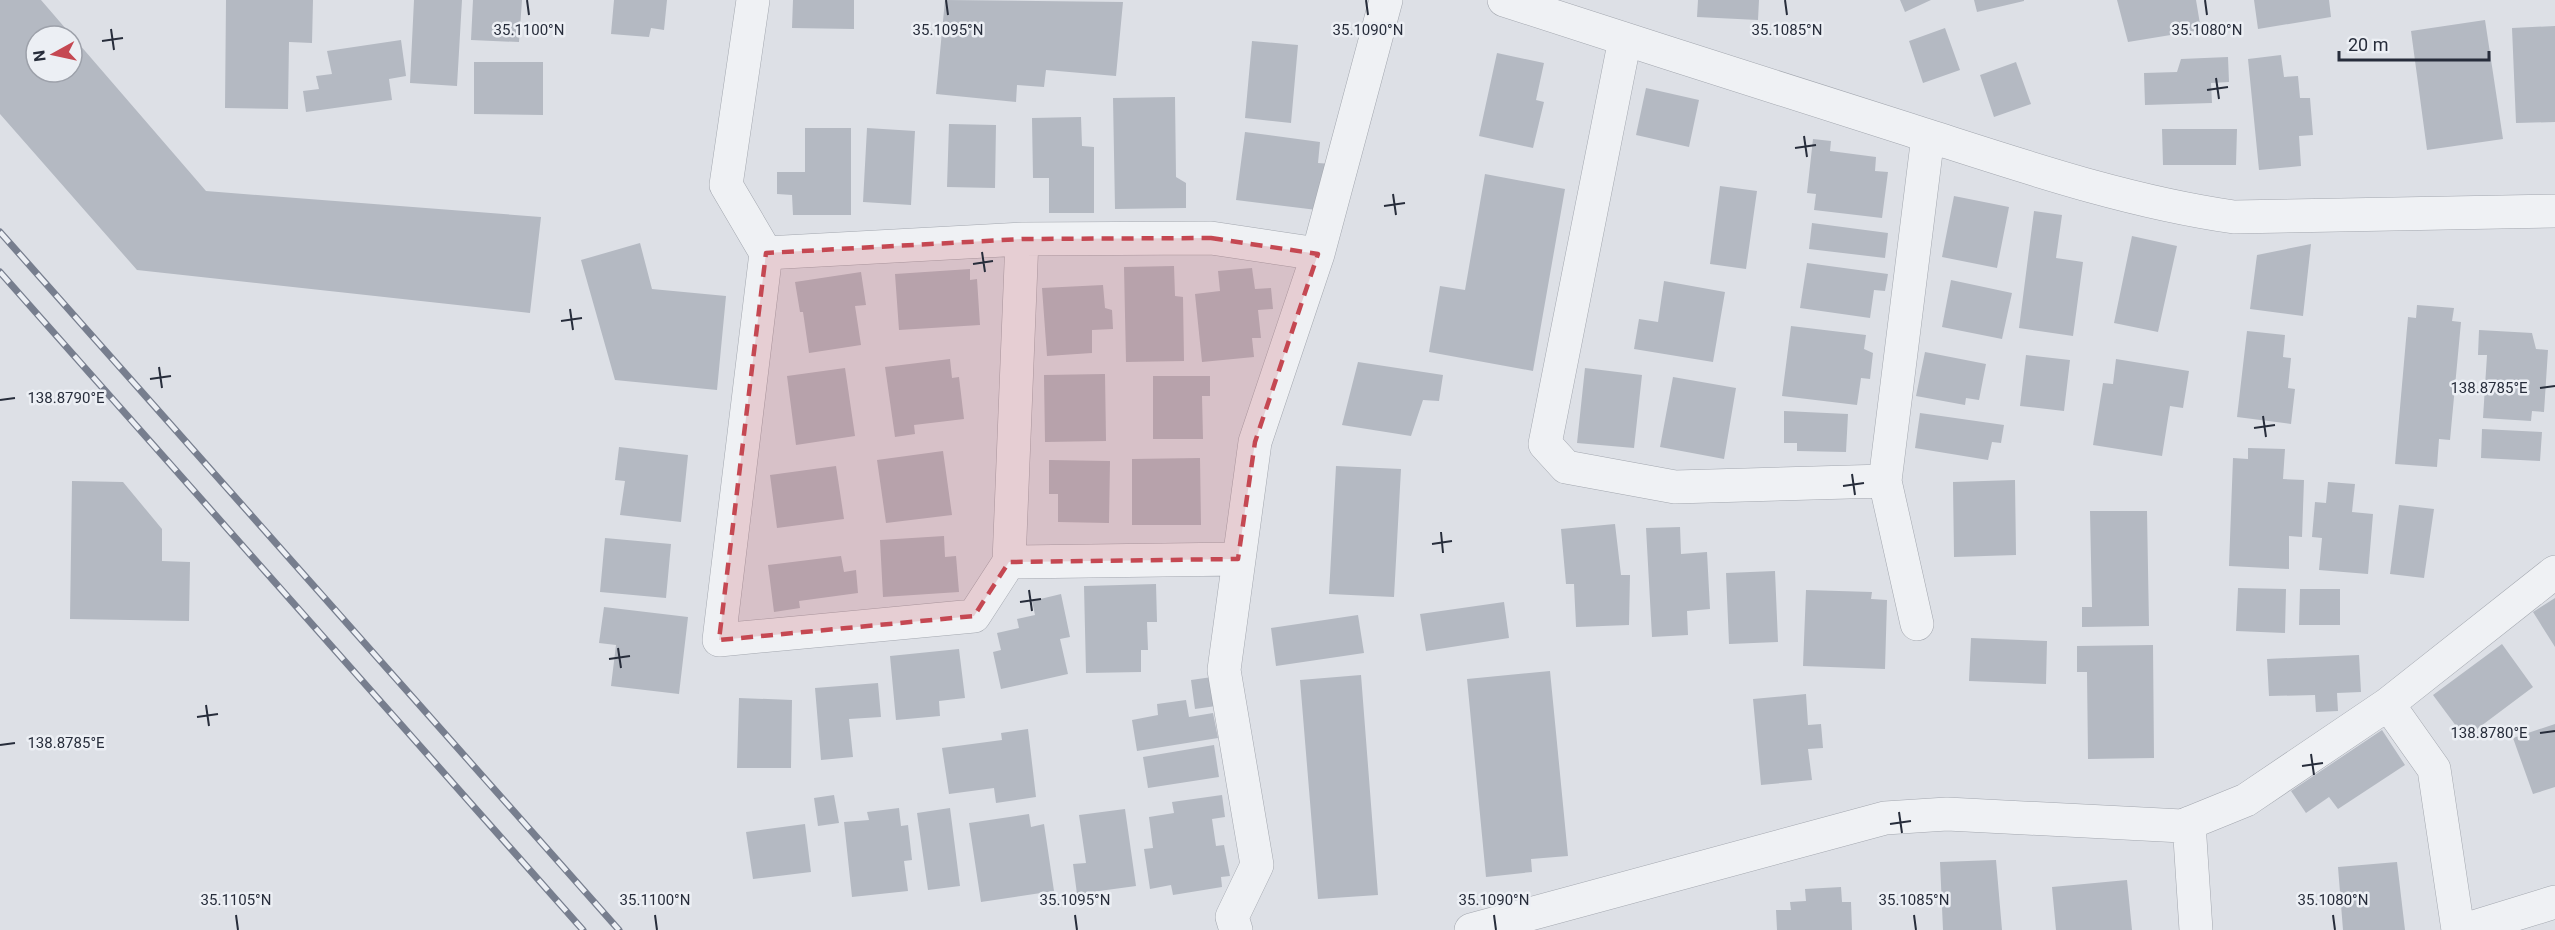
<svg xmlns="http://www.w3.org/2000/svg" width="2555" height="930" font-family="Roboto,sans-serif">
  <rect width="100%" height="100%" fill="#dde0e6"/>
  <path fill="#b4b9c2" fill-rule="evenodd" d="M0,0H41L206,191L541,217L530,313L137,270L0,114ZM36,36H72V72H36Z
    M226,0H313L312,43L289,42L288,109L225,108Z
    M414,0H462L457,86L410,83Z
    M473,0H522L519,42L471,40Z
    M614,0H667L664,30L651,28L649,37L611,34Z
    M793,0H854V29L792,28Z
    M945,0L1123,2L1116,76L1046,70L1044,87L1017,85L1016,102L936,94Z
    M1698,0H1759L1758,20L1697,17Z
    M1900,0H1931L1905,12Z
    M1974,0H2024V1L1977,12Z
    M2117,0H2196L2201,30L2128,42Z
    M2254,0H2329L2331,17L2258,29Z
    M2485,20L2503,139L2427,150L2411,31Z
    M2555,26V122L2516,123L2512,28Z
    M1945,28L1960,70L1923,83L1909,41Z
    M401,40L406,76L389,79L392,100L306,112L303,91L319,89L316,76L332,74L327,51Z
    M1252,41L1298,45L1291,123L1245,118Z
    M1497,53L1544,63L1536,100L1544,102L1533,148L1479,136Z
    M2281,55L2284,77L2298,76L2300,98H2310L2313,135L2299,136L2301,166L2259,170L2248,59Z
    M2228,57L2229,82L2211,83L2212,103L2145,105L2144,73L2177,72L2181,59Z
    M474,62H543V115L474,114Z
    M2016,62L2031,104L1994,117L1980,75Z
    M1646,88L1699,100L1689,147L1636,135Z
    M1175,97L1176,177L1186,183V208L1115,209L1113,98Z
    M1081,117L1082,146L1094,147V213H1049V178H1033L1032,118Z
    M949,124L996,125L995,188L947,187Z
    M805,128H851V215H793L792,195L777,194V172H805Z
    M867,128L915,131L911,205L863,202Z
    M2162,129H2237L2236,165H2163Z
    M1245,132L1320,142L1318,163L1331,164L1317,210L1236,200Z
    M1813,139L1831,141L1830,151L1876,157L1875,171L1888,172L1882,218L1814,210L1816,194L1807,193Z
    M1485,174L1565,189L1533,371L1429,352L1440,286L1465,290Z
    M1720,186L1757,191L1746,269L1710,264Z
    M1954,196L2009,207L1997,268L1942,257Z
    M2034,211L2062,215L2056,258L2083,262L2073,336L2019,328Z
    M1812,223L1888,233L1885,258L1809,249Z
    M2132,236L2177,246L2158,332L2114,323Z
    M640,243L652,289L726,296L717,390L615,380L581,260Z
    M2311,244L2303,316L2250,309L2257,255Z
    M1807,263L1888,274L1885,291L1874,290L1870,318L1800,308Z
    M1174,266L1175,296L1183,297L1184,361L1126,362L1124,267Z
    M1252,268L1255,289L1271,288L1273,309L1258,310L1261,338H1252L1254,357L1202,362L1195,294L1220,291L1218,271Z
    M970,269V280L977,279L980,325L899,330L895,274Z
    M861,272L866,305L855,306L861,345L809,353L803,312H800L795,282Z
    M1951,280L2012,293L2002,339L1942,327Z
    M1664,281L1725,292L1713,362L1634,349L1639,319L1658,322Z
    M1103,285L1105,308L1112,310L1113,329L1092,330V353L1047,356L1042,288Z
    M2417,305L2454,308L2452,321L2461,322L2450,440L2439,439L2437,467L2395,464L2408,317L2416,318Z
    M1791,326L1866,335L1864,349L1873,353L1870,379L1861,378L1857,405L1782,396Z
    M2479,330L2532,333L2536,349L2548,350L2544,412L2532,411L2531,421L2483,418L2487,355H2478Z
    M2247,331L2285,335L2283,357L2291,358L2288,388L2295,389L2291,424L2237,417Z
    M1925,352L1986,364L1979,400L1966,398L1965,405L1916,396Z
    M2026,355L2070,360L2064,411L2020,406Z
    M950,359L952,378L959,377L964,419L914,425L915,434L895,437L885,367Z
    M2116,359L2189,371L2183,408L2170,406L2162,456L2093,445L2103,383L2113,384Z
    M1358,362L1443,375L1439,401L1423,400L1411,436L1342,425Z
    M845,368L855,436L796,445L787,376Z
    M1585,368L1642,375L1634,448L1577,443Z
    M1105,374L1106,441L1045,442L1044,375Z
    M1153,376H1210V396H1202L1203,439H1153Z
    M1673,377L1736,388L1724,459L1660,447Z
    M1784,411L1848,414L1846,452L1797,451V443H1784Z
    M1920,413L2004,425L2001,443L1992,442L1988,460L1915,448Z
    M2482,429L2542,432L2540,461L2481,458Z
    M619,447L688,455L681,522L620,515L625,481L615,480Z
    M2248,448L2285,449L2283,479L2304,480L2302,537L2289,536V569L2229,566L2233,458L2248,459Z
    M943,451L952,515L886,523L877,460Z
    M1200,458L1201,525H1132V459Z
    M1049,460L1110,461L1109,523L1058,522V494H1049Z
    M836,466L844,519L777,528L770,475Z
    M1336,466L1401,469L1394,597L1329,594Z
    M2015,480L2016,555L1954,557L1953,482Z
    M72,481L123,482L162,529V561L190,562L189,621L70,619Z
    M2328,482L2355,484L2352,512L2373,514L2368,574L2319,570L2322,538L2312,537L2315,502L2326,503Z
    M2399,505L2434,509L2424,578L2390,574Z
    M2090,511H2147L2149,626L2082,627V607H2092Z
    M1615,524L1621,575H1630L1629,625L1576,627L1574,584H1566L1561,529Z
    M1680,527L1681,554L1707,552L1710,609L1687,611L1688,635L1652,637L1646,528Z
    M944,536L945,557L956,556L959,592L883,597L880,540Z
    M605,538L671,544L666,598L600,592Z
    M841,556L844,572L856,570L858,593L799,601L800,608L774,612L768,565Z
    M1775,571L1778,642L1729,644L1726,573Z
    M1156,584L1157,622H1147L1148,650H1141V672L1086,673L1084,586Z
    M2238,588L2286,589L2285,633L2236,631Z
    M2300,589H2340V625H2299Z
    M1806,590L1872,592L1871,599L1887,600L1885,669L1803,666Z
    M1061,594L1070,637L1060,639L1068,674L1001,689L993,652L1001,650L997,633L1019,628L1017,619L1035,615L1032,601Z
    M2555,598V647L2533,612Z
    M1504,602L1509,638L1426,651L1420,614Z
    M604,607L688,617L679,694L611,686L616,645L599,643Z
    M1358,615L1364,653L1276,666L1271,628Z
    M1971,638L2047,641L2046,684L1969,681Z
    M2502,644L2533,687L2465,738L2433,695Z
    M2153,645L2154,758L2088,759L2087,672H2077V646Z
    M959,649L965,698L939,701L940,716L896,720L890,656Z
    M2359,655L2361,692L2337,693L2338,711L2316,712L2315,695L2269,696L2267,659Z
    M1550,671L1568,856L1531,859L1532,872L1486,877L1467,679Z
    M1361,675L1378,895L1318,899L1300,680Z
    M1219,676L1223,705L1195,709L1191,680Z
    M878,683L881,717L849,719L853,757L821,760L815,688Z
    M1806,694L1808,725L1821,724L1823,748L1808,749L1812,780L1761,785L1753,699Z
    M739,698L792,700L791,768H737Z
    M1186,700L1189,717L1213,713L1218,738L1137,751L1132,720L1158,715L1157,704Z
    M2555,724V787L2533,794L2513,738Z
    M1028,729L1036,797L996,803L994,788L949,794L942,748L1002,740L1001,733Z
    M2382,730L2405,765L2338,809L2329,797L2306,813L2291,791Z
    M1214,745L1219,777L1148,788L1143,757Z
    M834,795L839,823L818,826L814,798Z
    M1222,795L1225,817L1212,819L1216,846L1224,845L1230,876L1221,877L1222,887L1173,895L1171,885L1150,889L1144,849L1153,848L1149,817L1174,813L1172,802Z
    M899,808L901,826L908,825L912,860L904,861L908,891L852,897L844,822L869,820L867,812Z
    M950,808L960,886L928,890L917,813Z
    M1125,809L1136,886L1077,894L1073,864L1086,863L1079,815Z
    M1029,814L1031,827L1044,824L1054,891L981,902L969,823Z
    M805,824L811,872L753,879L746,832Z
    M1996,860L2002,930H1943L1940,862Z
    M2397,862L2405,930H2343L2338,867Z
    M2127,880L2132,930H2056L2052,887Z
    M1841,887L1842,902H1851L1852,930H1777L1776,910H1791L1790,902L1806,901L1805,889Z"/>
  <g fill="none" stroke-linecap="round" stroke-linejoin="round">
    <g stroke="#a3a7af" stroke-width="34">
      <path id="minor" d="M753,0L726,185L766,253
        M1504,0C1639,44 1775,87 1910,130C2017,164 2123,201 2234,217L2555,211
        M1625,39L1545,444L1566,467L1675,487L1885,481L1928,136
        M1885,481L1917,624
        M1238,559L1009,562L974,616L719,640L766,253L1022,239L1211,238L1318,254
        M1009,562L1022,239
        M2388,704L2434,769L2458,930
        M2189,823L2196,930
        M1236,930L1232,917L1257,865L1224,670L1255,442L1318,254L1386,0
        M1471,930L1885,818L1947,814L2182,826L2246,800L2388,704L2555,572
        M2464,930L2555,902"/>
    </g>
    <use href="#minor" stroke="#eff1f4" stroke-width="33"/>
    <g stroke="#777e8e" stroke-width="7">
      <path id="rail" d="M0,232L619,930
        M0,272L583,930"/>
    </g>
    <use href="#rail" stroke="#eceff4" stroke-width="4.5" stroke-dasharray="14" stroke-linecap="butt"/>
  </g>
  <path fill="#c54852" fill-opacity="0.2" stroke="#c54852" stroke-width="4.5" stroke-dasharray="12 8" stroke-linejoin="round" d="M1211,238L1318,254L1255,442L1238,559L1009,562L974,616L719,640L766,253L1022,239Z"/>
  <path fill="none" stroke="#272d3b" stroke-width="2" d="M527,0L529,15M946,0L948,15M1366,0L1368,15M1785,0L1787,15M2205,0L2207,15M111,29L114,50M102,41L123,38M2216,78L2219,99M2207,90L2228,87M1804,136L1807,157M1795,148L1816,145M1393,194L1396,215M1384,206L1405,203M982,252L985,272M973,264L993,261M570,309L573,330M561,321L582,318M159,367L162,388M150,379L171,376M2540,388L2555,386M0,400L15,398M2263,416L2266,437M2254,428L2275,425M1852,474L1855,495M1843,486L1864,483M1441,532L1443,553M1432,544L1452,541M1029,590L1032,611M1020,602L1041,599M618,648L621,668M609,659L630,656M206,705L209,726M197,717L218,714M2540,733L2555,731M0,745L15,743M2311,754L2314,775M2302,766L2323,763M1899,812L1902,833M1890,824L1911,821M236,915L238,930M655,915L657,930M1075,915L1077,930M1494,915L1496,930M1914,915L1916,930M2333,915L2335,930"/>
  <g font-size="15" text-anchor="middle" fill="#272d3b" stroke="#eceff4" stroke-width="5" stroke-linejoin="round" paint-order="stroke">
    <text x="529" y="35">35.1100°N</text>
    <text x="948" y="35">35.1095°N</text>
    <text x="1368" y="35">35.1090°N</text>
    <text x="1787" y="35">35.1085°N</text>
    <text x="2207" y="35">35.1080°N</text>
    <text x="2489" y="393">138.8785°E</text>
    <text x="66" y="403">138.8790°E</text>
    <text x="2489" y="738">138.8780°E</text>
    <text x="66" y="748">138.8785°E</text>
    <text x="236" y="905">35.1105°N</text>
    <text x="655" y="905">35.1100°N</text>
    <text x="1075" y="905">35.1095°N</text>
    <text x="1494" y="905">35.1090°N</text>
    <text x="1914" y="905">35.1085°N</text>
    <text x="2333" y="905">35.1080°N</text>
  </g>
  <g transform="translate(54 54) rotate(262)"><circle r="28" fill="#eceff4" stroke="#9da1aa" stroke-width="1.5"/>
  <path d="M0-4.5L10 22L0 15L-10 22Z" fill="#c54852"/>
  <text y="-9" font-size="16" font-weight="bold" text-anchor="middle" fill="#272d3b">N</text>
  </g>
  <path d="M2339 51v9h150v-9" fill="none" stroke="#272d3b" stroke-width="3"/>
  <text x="2348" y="51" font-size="18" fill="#272d3b" stroke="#eceff4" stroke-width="4.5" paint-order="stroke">20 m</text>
</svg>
